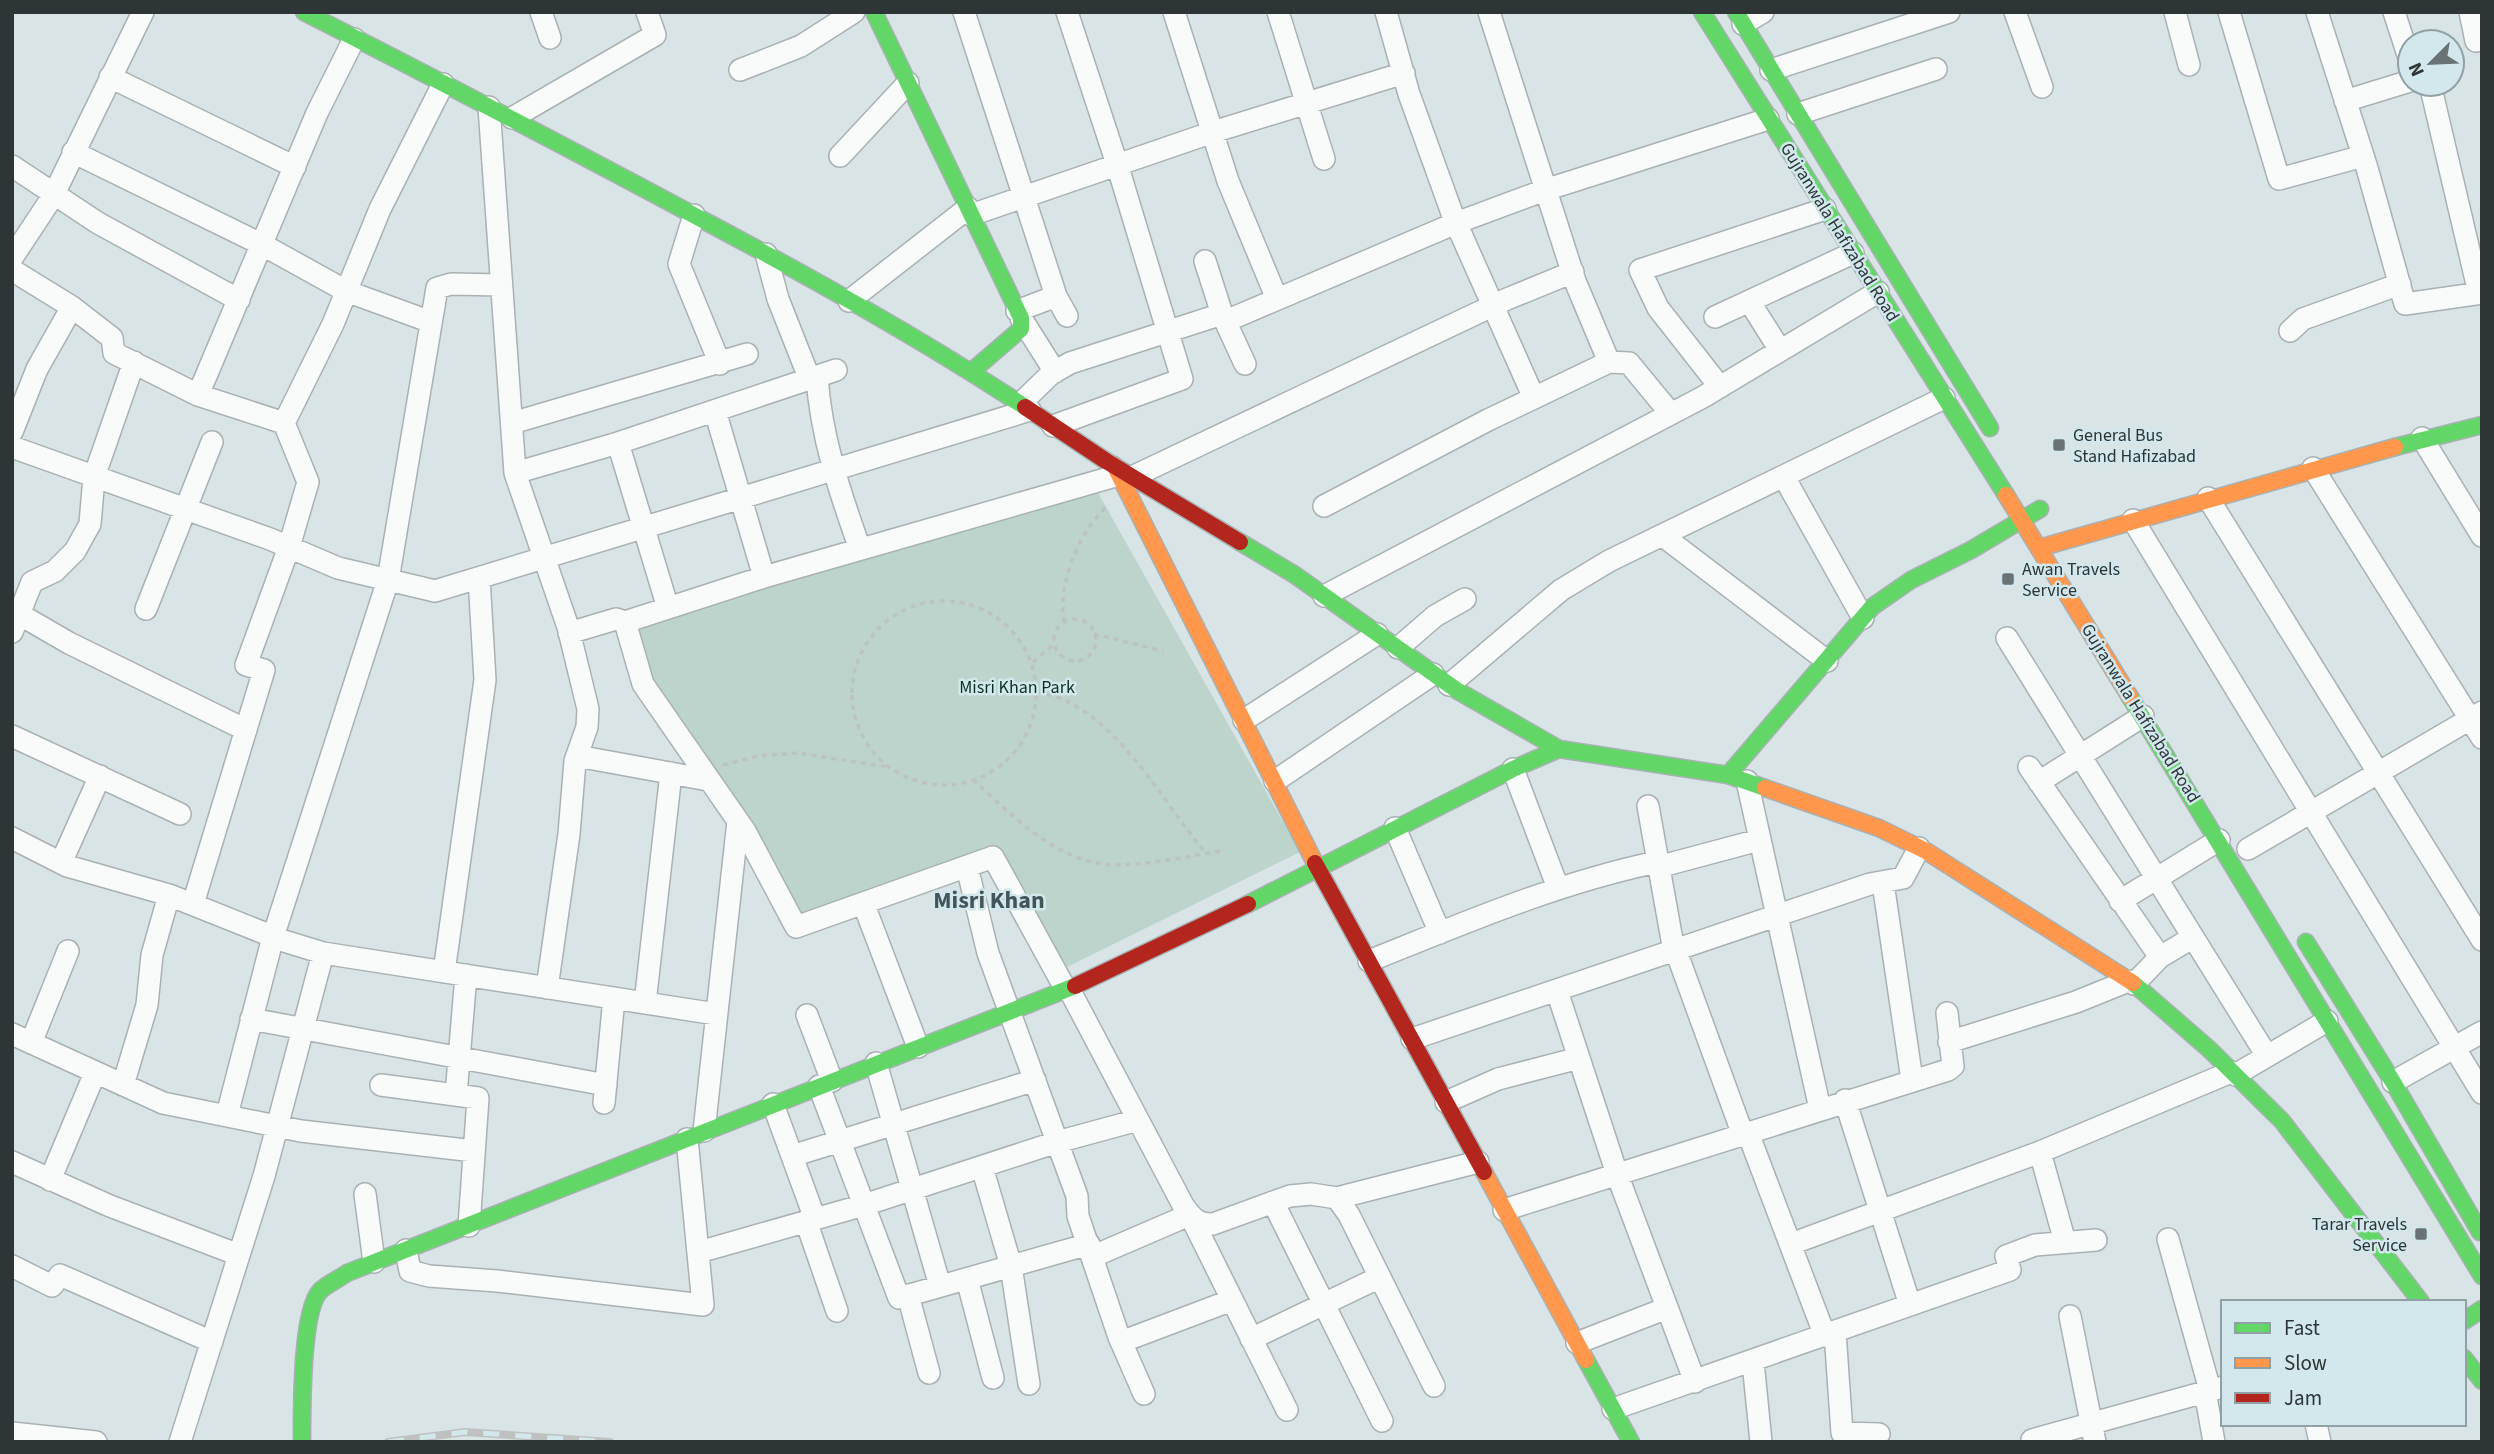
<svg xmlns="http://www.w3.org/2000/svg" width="2494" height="1454" font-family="'Source Sans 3',sans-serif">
  <rect width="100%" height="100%" fill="#d9e4e6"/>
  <path fill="#bcd4cb" d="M1097,491L1300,852L1063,969L996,852L799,919L657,692L633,627Z"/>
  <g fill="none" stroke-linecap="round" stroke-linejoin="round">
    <g stroke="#a9b1b3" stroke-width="24">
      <path id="street" d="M541,12L550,38
        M964,12L1056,296L1067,316
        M1174,12L1228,181L1277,299
        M1278,12L1324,159
        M1386,12L1409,94L1453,216L1534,398
        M1489,12L1575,281L1609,362
        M2015,12L2042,87
        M2175,12L2189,65
        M2229,12L2279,179L2363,156
        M2317,12L2367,168L2405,304L2482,293
        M2394,12L2410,61
        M2470,12L2476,41L2482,40
        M1743,24L1763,12
        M740,70L801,46L854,12
        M1771,70L1949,12
        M110,77L295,167
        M2430,84L2479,293
        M2345,101L2410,81
        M489,107L515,473L568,627L588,709L587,727L575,761L569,834L547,988
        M1798,114L1936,69
        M512,118L655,35L647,12
        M73,152L263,245L346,291L431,322
        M840,156L908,83
        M12,166L98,223L239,300
        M694,215L679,264L720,364
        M971,215L1213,132L1404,73
        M766,254L778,299L810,380
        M12,258L53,196L143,12
        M1205,261L1222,314L1245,364
        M12,270L72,307L112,338L114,353L198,395L284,423
        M849,301L968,208
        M1749,301L1780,350
        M1017,311L1056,296
        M1715,317L1853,253
        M1021,318L1055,372
        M1226,321L1456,223L1545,190L1768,119
        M2290,331L2303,319L2400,284
        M817,377C821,437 840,493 860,549
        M1720,387L1658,308L1640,270L1825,209
        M198,395L317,113L354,39
        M1020,404L1051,374L1070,363L1222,314
        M715,411L764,577
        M512,423L747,354
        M1053,426L1182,379L1117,164L1067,12
        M12,432L37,369L72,307
        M2422,438L2482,536
        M618,443L668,608
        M12,447L270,539L338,568L435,591L1030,410
        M2313,468L2482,738
        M515,473L618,443L836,370
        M1132,477L1507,299L1573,272
        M1784,477L1863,618
        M2208,498L2482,940
        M1324,506L1488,420L1609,362L1629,363L1671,414
        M2133,520L2482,1093
        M1663,536L1827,661
        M1324,596L1703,397L1878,292
        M146,609L212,442
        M12,610L69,643L246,730
        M625,622L643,684L745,831L796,927L993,857L1066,990
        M12,632L32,582L55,571L75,551L90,524L94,477L134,362
        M569,633L616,619L625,622L764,577L1119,475
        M2007,638L2267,1056
        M1398,648L1435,616L1465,599
        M1449,685L1561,590L1609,561L1944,398
        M1244,720L1377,634
        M12,736L180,814
        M577,756L708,780
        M2029,767L2160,957
        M1513,769L1558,888
        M1275,781L1433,674
        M1747,781L1820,1109
        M2039,782L2143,716
        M1648,806L1672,940L1743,1135
        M1395,828L1440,933
        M12,838L67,866L169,895L284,941L323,953L716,1014
        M2248,849L2482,712
        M61,863L100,776
        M967,867L988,953L1077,1196L1078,1216L1119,1337L1144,1394
        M1658,867L1759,840
        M1883,883L1912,1080
        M2120,901L2219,840
        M193,904L264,670L246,665L289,547L308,482L284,423L333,324L380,209L443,84
        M864,905L918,1047
        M1369,961C1464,923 1557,883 1657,862
        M444,972L485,680L479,578
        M2134,984L2160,957L2192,938
        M1069,989L1183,1205C1192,1218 1198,1225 1213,1224L1290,1196L1311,1194L1337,1198L1478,1162
        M1557,991L1617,1174L1695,1382
        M645,1003L671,773
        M807,1015L832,1081
        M251,1019L606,1085
        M12,1034L163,1103L301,1131L474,1151
        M1412,1039L1870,884L1903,878L1919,848
        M1949,1042L2076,1002L2128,981
        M31,1043L68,951
        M876,1063L940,1286
        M2235,1075L2327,1021
        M2393,1082L2482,1032
        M123,1085L147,1005L152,955L169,895
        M381,1085L478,1098L469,1226
        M819,1086L899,1298L1089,1244
        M456,1095L466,975
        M1845,1100L1910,1305
        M1446,1102L1498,1079L1579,1058
        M604,1103L614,998
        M773,1104L815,1219
        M227,1115L273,937L388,580L437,288L451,284L501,285
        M704,1131L738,821
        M1748,1133L1825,1336
        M2040,1152L2065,1242
        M792,1156L1035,1080
        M12,1162L110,1206L239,1255
        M982,1167L1011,1266L1029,1384
        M50,1180L95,1073
        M365,1194L374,1262
        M1337,1198L1349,1215L1434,1386
        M1273,1202L1382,1421
        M1504,1210L1948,1070L1953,1066L1947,1013
        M1191,1217L1287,1410
        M806,1221L837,1311
        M2168,1239L2210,1390
        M1791,1244L2040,1152L2231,1072
        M406,1250L410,1271L429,1276L497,1281L703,1305L687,1139
        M699,1252L864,1205L1057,1142L1138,1120
        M1094,1256L1189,1215
        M12,1266L52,1286L60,1275L212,1342
        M967,1279L993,1378
        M908,1295L929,1373
        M2070,1316L2095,1442
        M1835,1332L1842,1433L1879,1434
        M1251,1339L1380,1277
        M1121,1342L1232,1300
        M1577,1343L1667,1308
        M1753,1362L1761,1442
        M2205,1391L2214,1442
        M1613,1409L2010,1270L2006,1256L2035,1245L2096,1240
        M2316,1424L2320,1442
        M12,1433L96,1442
        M2032,1440L2223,1387
        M180,1442L264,1176L323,953"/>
    </g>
    <g stroke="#a9b1b3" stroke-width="19">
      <path id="fast" d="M304,12C436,79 568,148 699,218C810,277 920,338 1025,407
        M874,12L1021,318V329L971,372
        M1702,12L2006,495
        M1736,12L1990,428
        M2395,447L2482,425
        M1240,542L1295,575L1458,691L1559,749L1728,775L1765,788
        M2130,697L2482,1276
        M1728,775L1872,607L1911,580L1971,550L2040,509
        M1248,904L1513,769L1559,749
        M2306,942L2393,1082L2480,1232
        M2133,983L2209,1049L2282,1121L2421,1302
        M2464,1321L2482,1309
        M2464,1358L2482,1381
        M1586,1360L1631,1442
        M302,1442C302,1411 301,1312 320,1291C327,1284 339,1279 347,1273L1075,986"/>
    </g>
    <g stroke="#a9b1b3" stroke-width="19">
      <path id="slow" d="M1114,465L1315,863
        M2006,495L2130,697
        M2039,548L2395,447
        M1765,788L1879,828L1926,851L2133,983
        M1484,1172L1586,1360"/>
    </g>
    <g stroke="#a9b1b3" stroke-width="19">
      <path id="jam" d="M1025,407L1106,461L1240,542
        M1315,863L1484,1172
        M1075,986L1248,904"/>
    </g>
    <path stroke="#bdc2c3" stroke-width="3.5" stroke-dasharray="5 5" stroke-linecap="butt" d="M852 693a92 92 0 1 1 184 0a92 92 0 1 1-184 0Z
      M1054 640a21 21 0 1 1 42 0a21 21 0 1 1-42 0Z
      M1064,622C1057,585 1080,528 1109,505
      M1094,634L1163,651
      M1033,662L1054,644
      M1037,692C1112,703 1160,800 1206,853
      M723,765L758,756L798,753L888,767
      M973,780C1014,816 1056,863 1115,865C1150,865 1187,856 1222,851"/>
    <use href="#street" stroke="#f9fbfb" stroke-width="21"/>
    <use href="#fast" stroke="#63d668" stroke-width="16"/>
    <use href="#slow" stroke="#ff974d" stroke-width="16"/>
    <use href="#jam" stroke="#b3261e" stroke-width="16"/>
    <g stroke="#bfc1c1" stroke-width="8">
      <path id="rail" d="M388,1442L465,1432L610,1442"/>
    </g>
    <use href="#rail" stroke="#d3e8ec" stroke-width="5" stroke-dasharray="16" stroke-linecap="butt"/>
  </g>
  <g fill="#697274" stroke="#d3e8ec" stroke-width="2.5">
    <rect x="2052" y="438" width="14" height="14" rx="3.5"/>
    <rect x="2001" y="572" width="14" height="14" rx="3.5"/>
    <rect x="2414" y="1227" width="14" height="14" rx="3.5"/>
  </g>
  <g text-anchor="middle" stroke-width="5" stroke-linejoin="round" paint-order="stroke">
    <g font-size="18" fill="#2d3537" stroke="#d3e8ec">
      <text transform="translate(1840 232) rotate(58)" y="6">Gujranwala Hafizabad Road</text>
      <text transform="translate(2141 713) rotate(58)" y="6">Gujranwala Hafizabad Road</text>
    </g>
    <g font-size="18" fill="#2d3537" stroke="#d3e8ec" text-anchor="start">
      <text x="2073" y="441">General Bus<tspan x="2073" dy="21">Stand Hafizabad</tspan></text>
      <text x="2022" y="575">Awan Travels<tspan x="2022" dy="21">Service</tspan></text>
      <text x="2407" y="1230" text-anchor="end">Tarar Travels<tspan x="2407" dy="21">Service</tspan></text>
    </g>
    <g font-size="18" fill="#0c3322" stroke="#d3e8ec">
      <text x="1017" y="693">Misri Khan Park</text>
    </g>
    <g font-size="24" font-weight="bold" fill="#435559" stroke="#d3e8ec">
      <text x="989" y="908">Misri Khan</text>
    </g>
  </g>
  <rect width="2494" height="1454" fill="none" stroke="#2d3537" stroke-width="28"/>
  <rect x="2221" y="1300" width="245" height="126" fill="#d3e8ec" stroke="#91a0a4" stroke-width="2"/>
  <rect x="2235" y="1323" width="35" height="10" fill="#63d668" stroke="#91a0a4" stroke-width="2"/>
  <text x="2284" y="1335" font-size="21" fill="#2d3537">Fast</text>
  <rect x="2235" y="1358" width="35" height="10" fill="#ff974d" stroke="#91a0a4" stroke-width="2"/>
  <text x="2284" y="1370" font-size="21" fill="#2d3537">Slow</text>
  <rect x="2235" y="1393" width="35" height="10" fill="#b3261e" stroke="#91a0a4" stroke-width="2"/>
  <text x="2284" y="1405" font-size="21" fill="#2d3537">Jam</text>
  <g transform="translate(2431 63) rotate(246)"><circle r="33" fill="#d3e8ec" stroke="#91a0a4" stroke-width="2"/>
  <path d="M0-5L12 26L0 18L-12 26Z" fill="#697274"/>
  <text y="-10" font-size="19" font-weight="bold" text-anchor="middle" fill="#2d3537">N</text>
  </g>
</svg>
